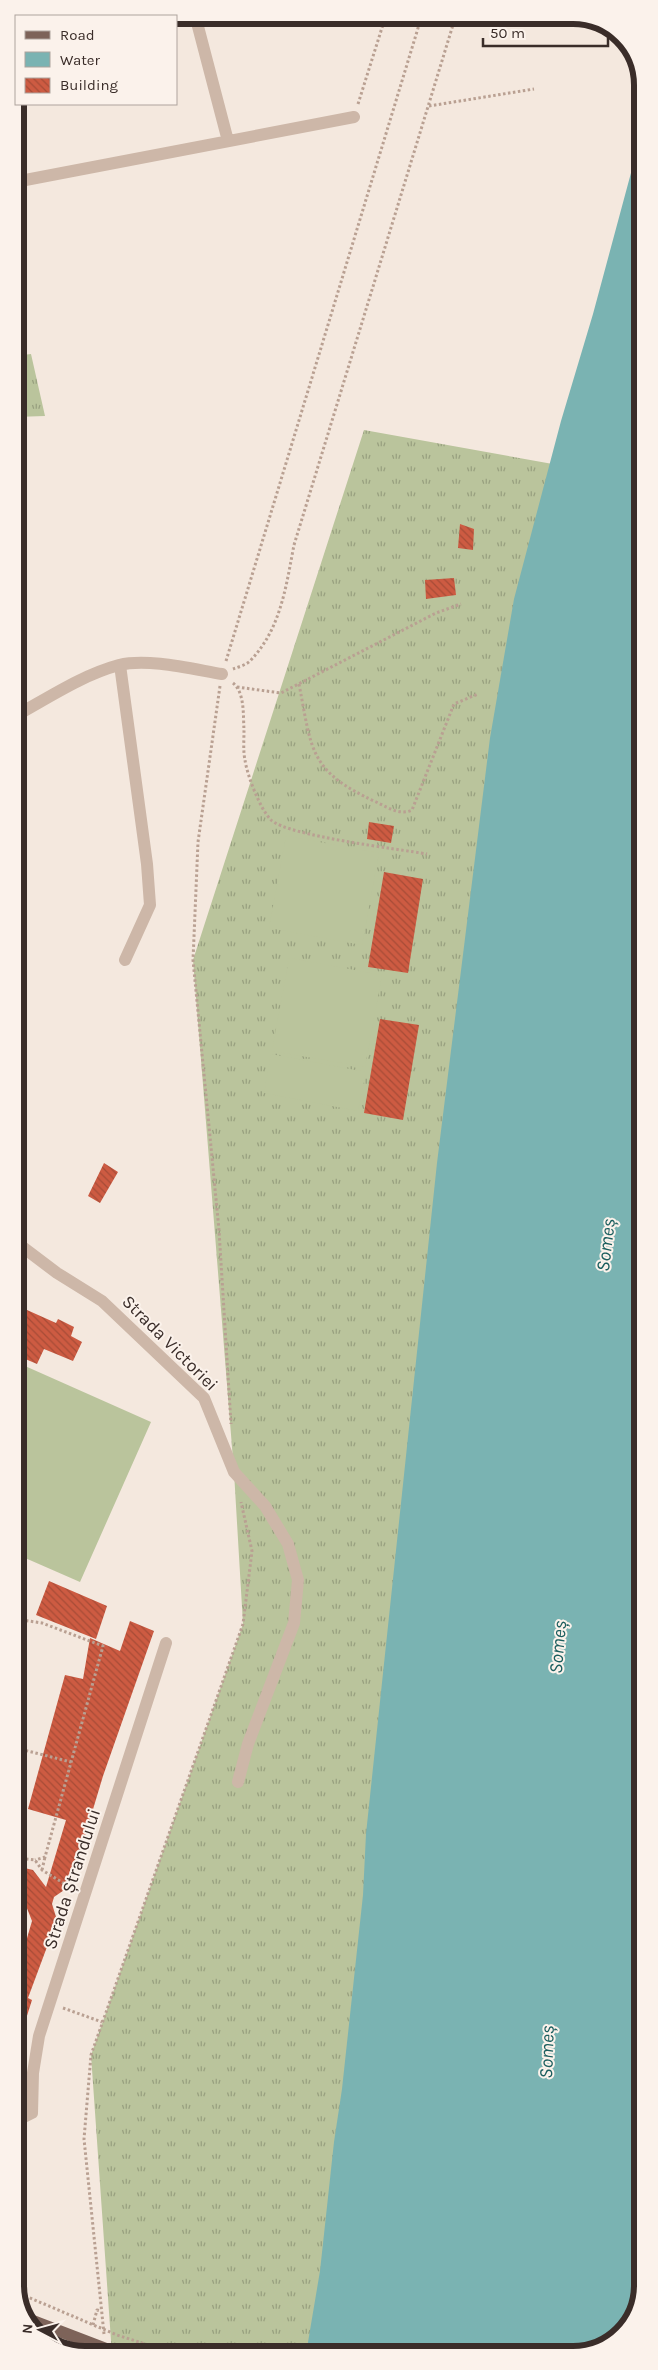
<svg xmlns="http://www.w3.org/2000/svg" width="658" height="2370" font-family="Karla,sans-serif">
  <defs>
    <pattern id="grass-tufts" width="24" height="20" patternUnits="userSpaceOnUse" patternTransform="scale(1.25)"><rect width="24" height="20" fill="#bac49c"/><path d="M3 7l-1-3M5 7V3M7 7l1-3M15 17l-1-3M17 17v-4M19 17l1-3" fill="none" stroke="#98a07f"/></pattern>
    <pattern id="building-back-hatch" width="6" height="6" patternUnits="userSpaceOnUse" patternTransform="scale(1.25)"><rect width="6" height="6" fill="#cd5b42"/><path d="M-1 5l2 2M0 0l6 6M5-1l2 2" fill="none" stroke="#a74c37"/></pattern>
  </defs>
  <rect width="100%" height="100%" fill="#f4e8de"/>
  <path fill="url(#grass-tufts)" d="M31,354L45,416L15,417V356Z
    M364,430L642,480L643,2285L628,2328L587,2354L112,2355L91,2055L243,1624L234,1472L193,960Z"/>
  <path fill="#bac49c" d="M286,836L379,853L362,945L269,928Z
    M289,958L382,975L365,1067L272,1051Z
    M271,1054L366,1072L358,1111L264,1093Z
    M16,1362L151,1422L80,1582L16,1554Z"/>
  <path fill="#7ab3b2" d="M642,132L643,2285L628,2328L587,2354H306L320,2271L334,2142L342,2089L363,1895L366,1834L437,1163L490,738L514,599L561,421L593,314Z"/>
  <path fill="url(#building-back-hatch)" d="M460,524L474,529L473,550L458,548Z
    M454,578L456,595L426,599L425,580Z
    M369,822L394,826L391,843L367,839Z
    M384,872L423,879L408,973L368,967Z
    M380,1019L419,1025L403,1120L364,1113Z
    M104,1163L118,1172L100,1203L88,1196Z
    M27,1310L56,1323L58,1319L74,1327L71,1336L82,1342L73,1361L44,1349L37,1364L16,1355V1336Z
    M49,1581L107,1606L96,1639L36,1615Z
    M130,1621L154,1631L103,1776L70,1886L54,1897L52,1904L57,1920L28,1998L32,2000L19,2041L16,2040V1976L32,1921L21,1893L16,1891V1866L33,1870L46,1887L66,1820L28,1809L65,1675L83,1679L90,1638L120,1651Z"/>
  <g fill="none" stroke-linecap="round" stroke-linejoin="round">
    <path stroke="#b9a092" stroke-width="3" stroke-dasharray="2.5 2.5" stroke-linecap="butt" d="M358,104L386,15
      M429,106L534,89
      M15,344L20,343
      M226,661L422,15
      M233,669C238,667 246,665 250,661C281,629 286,586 294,545L456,15
      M233,683C245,693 243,715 244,730C244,740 243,751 245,760C247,775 260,809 271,820C288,836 399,849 427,854
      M299,684C312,751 309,771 376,802C387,807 400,816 412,810L454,704L478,694
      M220,686L198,842L193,960L219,1230L231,1424
      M237,687L281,693L436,613L461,604
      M16,1619L42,1623L103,1646L45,1857L35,1860
      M16,1748L71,1762
      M16,1858L35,1860L42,1870L73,1889
      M42,1870L45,1857
      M16,1919V1930
      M63,2008L102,2022
      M93,2325L97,2310L101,2311
      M104,2334L84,2139L91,2055L243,1624L252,1551L241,1502"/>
    <path stroke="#cdb7a8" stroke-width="12" d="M195,15L228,141
      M15,182L354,117
      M120,665L147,864L150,905L125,960
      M15,716C48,698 82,675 119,665C148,658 192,669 222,674
      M16,1242L57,1273L102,1301L204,1398L234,1472L265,1506L288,1544L298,1580L294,1623L248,1744L238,1782
      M16,2121L32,2113L33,2073L39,2036L166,1643"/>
    <path stroke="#7d6359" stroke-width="12" d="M46,2341L82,2355"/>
    <path stroke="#b9a092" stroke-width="3" stroke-dasharray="2.5 2.5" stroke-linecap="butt" d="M16,2292L117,2335L179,2355"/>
    <path stroke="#7d6359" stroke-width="12" d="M28,2319L122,2355"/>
  </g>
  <g text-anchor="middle" stroke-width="4" stroke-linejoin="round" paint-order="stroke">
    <g font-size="18" fill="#3a2d29" stroke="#fbf2eb">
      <text transform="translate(170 1343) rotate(45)" y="6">Strada Victoriei</text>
      <text transform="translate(72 1879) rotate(-72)" y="6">Strada Ștrandului</text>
    </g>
    <g font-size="19" font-style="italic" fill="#1b5e5e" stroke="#fbf2eb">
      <text transform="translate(605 1245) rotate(-83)" y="7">Someș</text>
      <text transform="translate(557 1647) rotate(-85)" y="7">Someș</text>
      <text transform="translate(546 2052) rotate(-88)" y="7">Someș</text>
    </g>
  </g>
  <path d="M0 0H658V2370H0ZM85 24H573A61 61 0 0 1 634 85V2285A61 61 0 0 1 573 2346H85A61 61 0 0 1 24 2285V85A61 61 0 0 1 85 24Z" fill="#fbf2eb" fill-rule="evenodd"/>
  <path fill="none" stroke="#3a2d29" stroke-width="6" d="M85 24H573A61 61 0 0 1 634 85V2285A61 61 0 0 1 573 2346H85A61 61 0 0 1 24 2285V85A61 61 0 0 1 85 24Z"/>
  <rect x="15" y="15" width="162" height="90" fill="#fbf2eb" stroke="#aea39d"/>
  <rect x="25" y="31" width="25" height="8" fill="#7d6359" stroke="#aea39d"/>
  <text x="60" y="40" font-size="15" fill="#3a2d29">Road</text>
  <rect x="25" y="52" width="25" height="15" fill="#7ab3b2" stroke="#aea39d"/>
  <text x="60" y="65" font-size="15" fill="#3a2d29">Water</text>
  <rect x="25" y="78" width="25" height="15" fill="url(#building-back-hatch)" stroke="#aea39d"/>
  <text x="60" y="90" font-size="15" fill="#3a2d29">Building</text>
  <g transform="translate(40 2330) rotate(276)" stroke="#fbf2eb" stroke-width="4" paint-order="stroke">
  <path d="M0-4L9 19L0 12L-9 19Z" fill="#3a2d29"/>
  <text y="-8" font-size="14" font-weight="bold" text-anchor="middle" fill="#3a2d29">N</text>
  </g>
  <path d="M483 38v8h125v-8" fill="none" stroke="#3a2d29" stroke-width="2.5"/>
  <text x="490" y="38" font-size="15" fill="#3a2d29" stroke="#fbf2eb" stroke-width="4" paint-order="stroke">50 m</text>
</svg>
